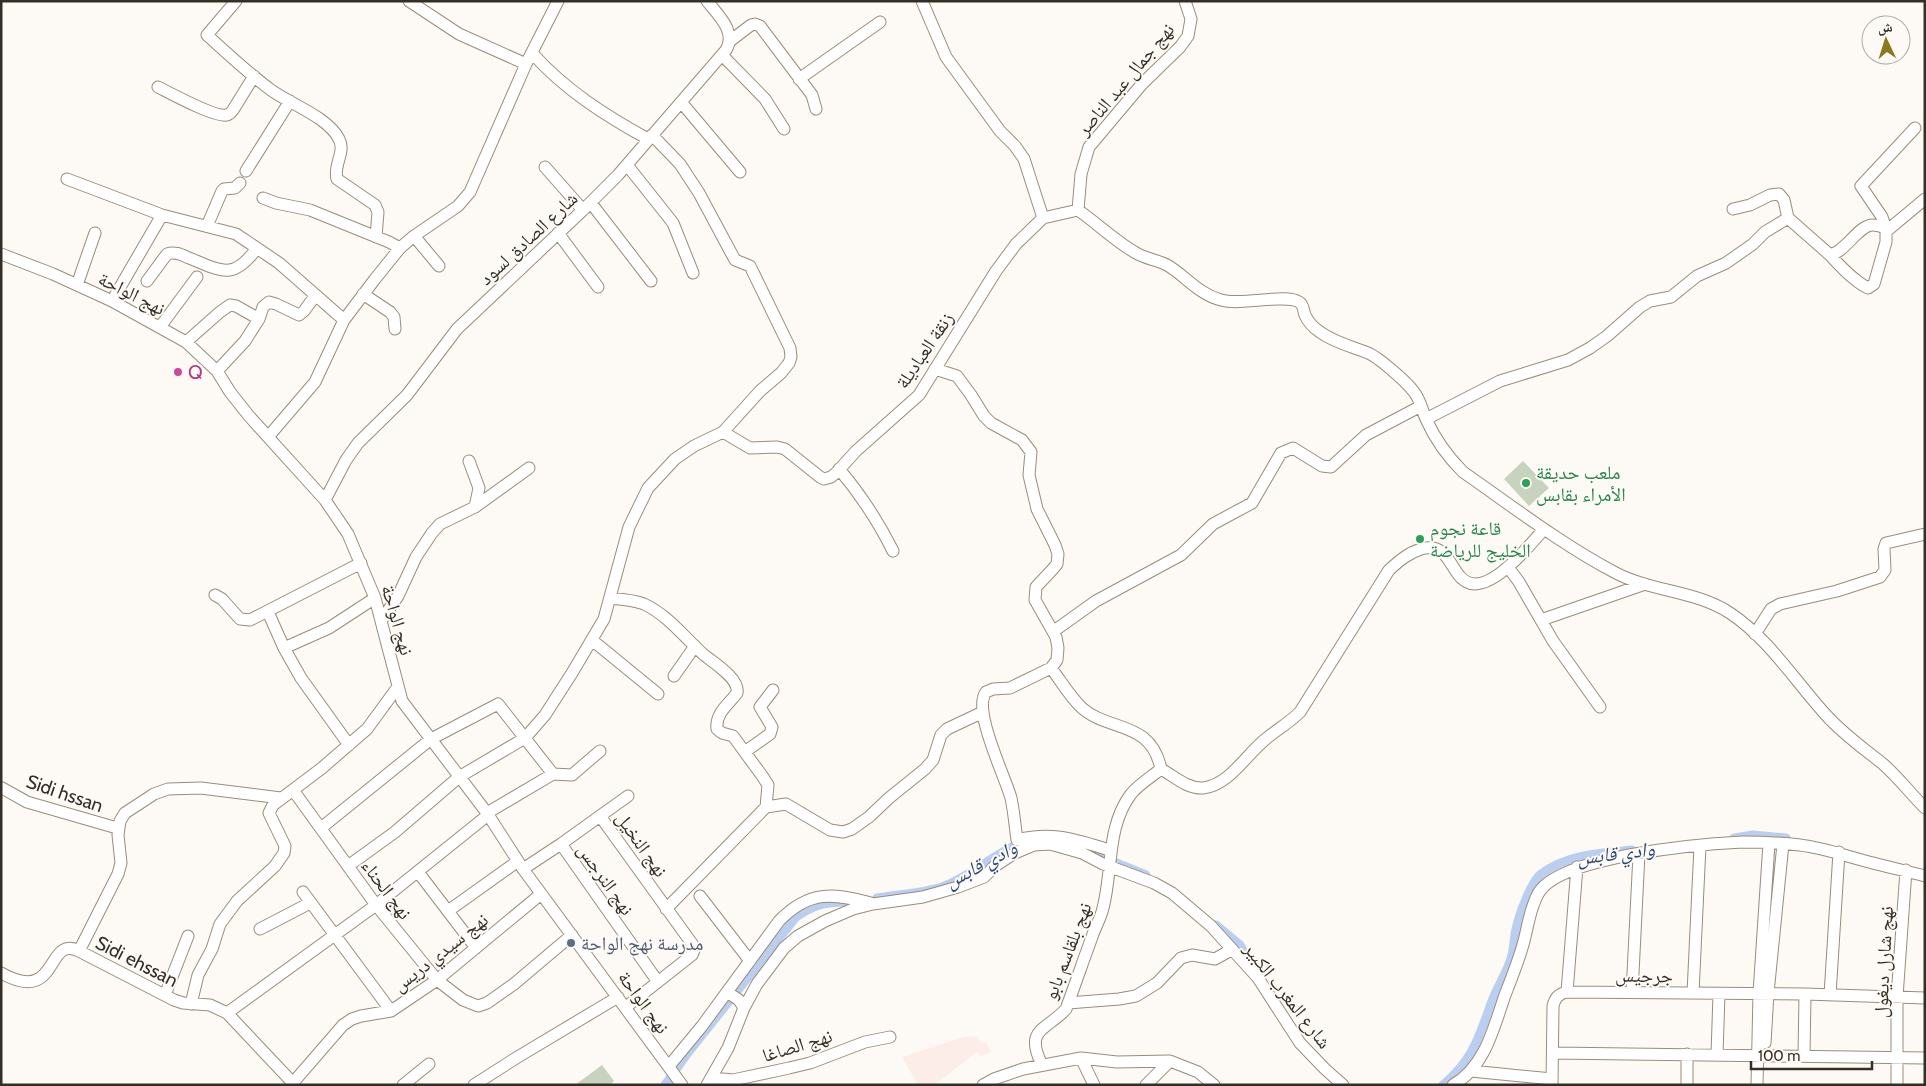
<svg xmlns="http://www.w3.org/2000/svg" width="1926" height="1086" font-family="Cabin,'Noto Naskh Arabic',sans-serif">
  <rect width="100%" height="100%" fill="#fdfaf6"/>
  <path fill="#fcede8" d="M977,1036L981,1043L986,1042L991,1052L981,1056L977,1052L934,1085H918L902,1057L963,1037Z"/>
  <path fill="#c7d3be" d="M1523,461L1549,488L1529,506L1504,479Z
    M602,1065L614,1081L610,1085H575Z"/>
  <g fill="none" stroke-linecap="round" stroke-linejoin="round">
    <path stroke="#baceef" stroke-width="9" d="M1734,838L1753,835L1786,838
      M1089,852L1146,875
      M877,898C896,895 924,893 942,887C972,876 995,852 1026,841
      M1216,925L1240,945L1257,973
      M665,1085L687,1054L796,917C814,905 824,902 847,902
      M1443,1085C1474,1059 1479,1036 1492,1001C1498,985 1508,971 1512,955C1514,947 1514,937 1516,929C1519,915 1531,882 1541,874C1568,854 1601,853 1632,850"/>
    <g stroke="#9a8c7a" stroke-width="13">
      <path id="minor" d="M236,1L207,35C228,54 248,73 271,90C290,104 328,117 339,139C346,152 333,165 337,179L375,205L378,212L376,237
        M409,1L459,34L526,64
        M922,1L946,57L1000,131L1015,146L1024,159L1043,218L1078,210C1098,224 1115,241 1136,253C1146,259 1158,260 1167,265C1186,276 1198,294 1221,300C1242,306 1286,293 1299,302C1304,305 1303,310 1305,315C1308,322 1314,328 1320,332C1335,343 1351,346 1368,353C1378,357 1407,382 1414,392C1420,399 1422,410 1426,419C1435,439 1448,457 1463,472C1512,506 1561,544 1614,572C1651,592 1695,590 1730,613C1769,639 1795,681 1826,715C1843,734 1863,748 1883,764C1898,777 1910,793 1925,808
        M730,41L751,25L755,24L760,26L812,95L816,109
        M532,53C565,90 606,116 648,139
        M722,55L765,99L784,129
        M799,79L880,22
        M158,87C170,93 216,118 227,115C230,114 231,113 233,110L254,76
        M681,102L740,172
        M627,165L673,223L693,273
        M545,167L583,210
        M246,171L290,101
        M67,179L162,215L236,234L279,263L344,320
        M263,198L276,203L310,210L389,242L400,248
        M591,203L651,281
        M1733,209L1750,205L1770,195L1779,194L1784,200L1788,218L1830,255C1846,252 1858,225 1873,225C1879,225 1884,228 1889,229L1925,199
        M1078,210L1081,174L1089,147L1142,84L1180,47L1188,36L1191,19L1185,1
        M207,226L222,191L224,189L235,188L240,183
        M558,233L598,287
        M414,236L439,266
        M1,254L53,274L112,301L186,342L217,371L230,392L249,416L325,500L348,534L375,598L402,701L487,813L523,869L682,1085
        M1830,255C1841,267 1854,281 1868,288L1874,284L1886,242V229L1882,217L1861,186L1915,128
        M147,281L167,254C175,251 182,255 189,258C222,271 233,281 257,248
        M77,285L95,233
        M363,294L390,312L394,317L395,329
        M112,301L162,215
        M160,327L197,277
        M186,342L220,312L230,305L236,306L259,319L263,307L269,302L276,304L299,315L304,311L315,296
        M935,369L957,376L971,395L984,416L991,423L1022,440L1031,452L1029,475L1037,509L1055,545L1058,554L1057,564L1052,570L1036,587L1035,600L1056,637L1058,648L1057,660L1051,668L1010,688L993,689L986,692C972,710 1005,776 1011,798C1014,812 1015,826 1017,840C1053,831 1076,840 1110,850
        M217,371L245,341L259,319
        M1426,419L1500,381L1568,360L1590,348L1607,336L1640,307L1650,301L1671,297L1697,276L1726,263L1753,244L1765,232L1788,218
        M723,432L750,448L777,447L785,449L820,477L824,479L831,477L836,473L856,451L919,395L996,271L1016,244L1043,218
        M268,437L315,382L344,320L375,279L400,248L414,236L458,206L470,192L526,64L558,1
        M469,461L479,488L475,507
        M839,469C861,495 878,521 893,551
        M325,500L346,460L358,443L407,395L457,329L583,210L618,175L726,50C737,32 718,15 707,1
        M1508,567L1519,582L1553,641L1600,707
        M215,595L222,599L240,619L250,620L361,563
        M610,598C621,599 634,600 644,604C669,616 683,636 703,654C712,662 740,678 737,693C729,704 715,713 717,729L722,733L733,736L763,777L768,785L766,807
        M268,612L284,648L301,678L349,745
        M1541,620L1645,584
        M381,621L398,596L416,557L432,533L440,524L475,507L529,468
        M1054,631L1096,601L1181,555L1213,524L1252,503L1281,453L1293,448L1322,466L1331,467L1366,435L1421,406
        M1755,634L1771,609L1780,604L1837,591L1880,577L1885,570L1884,549L1886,543L1925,534
        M592,640L658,694
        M284,648L329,628L375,598
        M1051,668C1061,681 1070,697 1082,708C1109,732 1151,720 1161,769
        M674,676L695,646
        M746,751L770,734L772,727L760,707L773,690
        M553,774L572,775L600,751
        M1,789L2,788L27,802L117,828
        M293,790L376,905L437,980L463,1000L478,1006L487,1003L514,984L572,935
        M281,798L201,788L168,789L154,794L125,813L120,821L118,835L121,863L118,874L79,951L174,1000L183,1003L210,1005L227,1013L292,1082
        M600,816L628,796
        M321,828L431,739L498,704L553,774L487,813
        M561,844L658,982
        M348,866L395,832L459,777L525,738L545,715L572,673L604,619L629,527L648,488L675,459L694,446L723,432L760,391L781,373L789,363L791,357L790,348L750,266L735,260L699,193L680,164L652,135
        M523,869L561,844L600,816L693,945L694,950L692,955L626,1007
        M418,872L476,948
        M303,892L391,1011
        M700,896L750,961
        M666,909L766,807L786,804L830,830L843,832L852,829L869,817L889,798L925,769L933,760L941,735L947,729L983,712
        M448,911L518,861
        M260,929L310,903
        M1,973C60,1006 45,934 79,951
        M727,992L739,1000L744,1008
        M1567,992L1577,867
        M1632,993L1639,854
        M1693,993L1700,846
        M165,995L188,936
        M1830,995L1839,852
        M1068,1003L1119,999L1136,996L1157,983L1181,958L1192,955L1215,959L1231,950
        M191,1004L198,975L212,949L220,924L237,901L275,866L284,853L285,846L269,813L273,805L322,768L367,729L397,688
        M227,1013L376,905L488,815
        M1765,1043L1768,993L1783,844
        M1553,1053L1925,1058
        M1687,1054V1085
        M1717,1055L1719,994
        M1804,1056L1805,994
        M1081,1058L1094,1085
        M1042,1065C1024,1028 1046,1031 1066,1009C1075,985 1083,961 1092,937C1095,927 1101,918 1103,908C1113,871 1106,827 1131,794C1139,784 1151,777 1161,769C1174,776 1187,789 1203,788C1230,785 1247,753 1267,738C1278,729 1290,722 1300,712L1389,570C1399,561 1408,553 1421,549C1454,540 1449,583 1475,584C1498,584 1530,545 1544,529
        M669,1066L702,1026L779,921C809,890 833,893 871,903
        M1471,1071L1552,1079
        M712,1078L733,1080L789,1068L810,1063L865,1042L890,1037
        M291,1085L343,1025L352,1019L361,1016L391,1011L437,980L541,894
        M403,1085L429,1064
        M474,1085L516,1058L618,997
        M707,1085L728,1048L744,1008L757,984L784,948L798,936L825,921L853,909L873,904L923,897L958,887L984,877L995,866L1015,853L1034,845L1050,844L1082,853L1103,864L1154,883L1172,893L1211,926L1258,978L1300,1043L1325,1069L1343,1085
        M983,1085L994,1079L1023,1069L1081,1058L1117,1062L1170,1061L1198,1072L1214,1085
        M1146,1085L1170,1061
        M1453,1085C1485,1067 1494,1027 1505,995C1512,977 1519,960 1524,941C1528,926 1530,908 1538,894C1558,856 1701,844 1743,842C1761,842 1781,843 1800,845C1824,848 1846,856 1869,862C1888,867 1906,871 1925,876
        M1552,1085L1553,1006C1555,998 1558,994 1567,992L1805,994L1925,998
        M1757,1085L1759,993L1769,843
        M1897,1085V997L1906,870"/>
    </g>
    <use href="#minor" stroke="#fff" stroke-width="11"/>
  </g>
  <circle fill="#d1479c" stroke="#fdfaf6" stroke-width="2" cx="178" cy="372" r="5"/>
  <g fill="#2e9e5b" stroke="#fdfaf6" stroke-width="2">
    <circle cx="1526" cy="483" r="5"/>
    <circle cx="1420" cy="539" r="5"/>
  </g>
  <circle fill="#5c6f8a" stroke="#fdfaf6" stroke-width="2" cx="571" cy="943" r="5"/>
  <g text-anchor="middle" stroke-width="4" stroke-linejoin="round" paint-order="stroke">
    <g font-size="19" fill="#342e27" stroke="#fdfaf6">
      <text transform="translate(1125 79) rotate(-50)" y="7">نهج جمال عبد الناصر</text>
      <text transform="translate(528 238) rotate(-43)" y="7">شارع الصادق لسود</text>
      <text transform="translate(132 293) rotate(27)" y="7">نهج الواحة</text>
      <text transform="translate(924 350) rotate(-56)" y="7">زنقة العباديلة</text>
      <text transform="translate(398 620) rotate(74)" y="7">نهج الواحة</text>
      <text transform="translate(65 793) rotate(19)" y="7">Sidi hssan</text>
      <text transform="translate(642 844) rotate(55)" y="7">نهج النخيل</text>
      <text transform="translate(606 879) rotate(55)" y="7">نهج النرجس</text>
      <text transform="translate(387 889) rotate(53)" y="7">نهج الحناء</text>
      <text transform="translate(1067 951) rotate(-69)" y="7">نهج بلقاسم بابو</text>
      <text transform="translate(440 952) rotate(-38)" y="7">نهج سيدي دريس</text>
      <text transform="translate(137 961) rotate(27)" y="7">Sidi ehssan</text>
      <text transform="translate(1883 962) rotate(-87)" y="7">نهج شارل ديغول</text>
      <text transform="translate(1644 975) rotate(1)" y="7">جرجيس</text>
      <text transform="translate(1288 995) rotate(52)" y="7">شارع المغرب الكبير</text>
      <text transform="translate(644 1002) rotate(54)" y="7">نهج الواحة</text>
      <text transform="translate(797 1045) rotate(-17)" y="7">نهج الصاغا</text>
    </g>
    <g font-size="19" fill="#b23c85" stroke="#fdfaf6" text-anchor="start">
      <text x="188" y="379">Q</text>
    </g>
    <g font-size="19" fill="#27864d" stroke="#fdfaf6" text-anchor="start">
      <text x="1536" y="479">ملعب حديقة<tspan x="1536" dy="22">الأمراء بقابس</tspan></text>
      <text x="1430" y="535">قاعة نجوم<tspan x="1430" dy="22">الخليج للرياضة</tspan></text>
    </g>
    <g font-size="19" fill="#4e5e75" stroke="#fdfaf6" text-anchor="start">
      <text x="581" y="950">مدرسة نهج الواحة</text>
    </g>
    <g font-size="20" font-style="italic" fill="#2c4772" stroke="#fdfaf6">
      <text transform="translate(1616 853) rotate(-7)" y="7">وادي قابس</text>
      <text transform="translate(981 864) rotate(-28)" y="7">وادي قابس</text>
    </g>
  </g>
  <rect width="1926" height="1086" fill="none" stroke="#342e27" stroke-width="5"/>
  <g transform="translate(1886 40) rotate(356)"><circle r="24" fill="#fdfaf6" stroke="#ada8a3"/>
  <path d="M0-4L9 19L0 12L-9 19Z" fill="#8a7b20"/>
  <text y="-8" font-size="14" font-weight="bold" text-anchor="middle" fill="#342e27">ش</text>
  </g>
  <path d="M1751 1061v8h121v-8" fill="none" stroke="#342e27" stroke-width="2.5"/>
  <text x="1758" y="1061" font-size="15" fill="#342e27" stroke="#fdfaf6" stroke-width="4" paint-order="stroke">100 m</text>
</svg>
